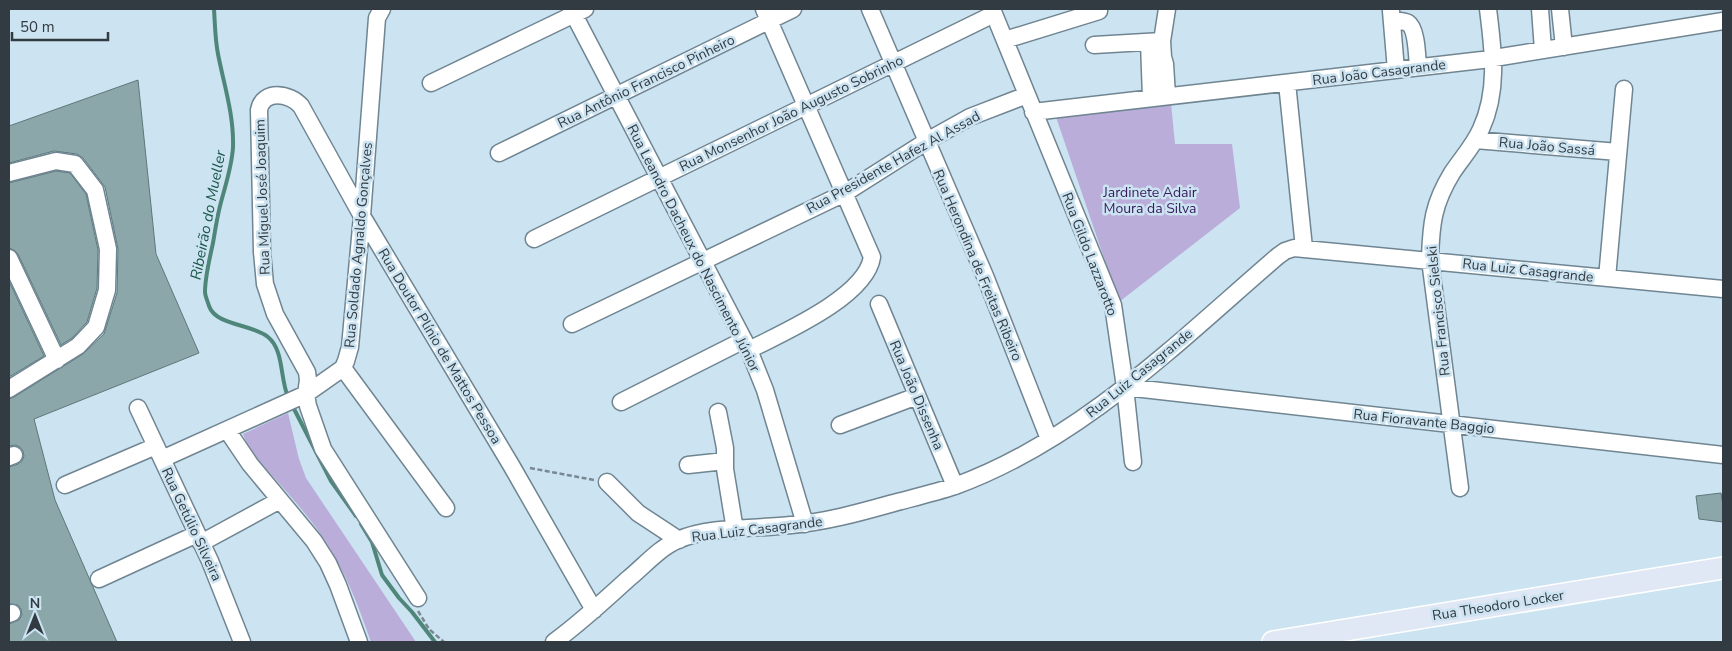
<svg xmlns="http://www.w3.org/2000/svg" width="1732" height="651" font-family="'Nunito Sans',sans-serif">
  <rect width="100%" height="100%" fill="#cce3f1"/>
  <path fill="#baadda" d="M1171,103L1175,144H1232L1240,208L1119,302L1055,114Z
    M288,413L299,459L306,478L416,642H371C357,602 344,567 319,532C298,502 271,476 248,447L243,434Z"/>
  <g fill="none" stroke-linecap="round" stroke-linejoin="round">
    <path stroke="#4f867a" stroke-width="4" d="M214,9C215,24 215,39 218,54C224,85 234,115 233,147C232,167 225,186 220,206C217,218 215,231 213,243C210,256 205,279 205,292C205,296 208,302 209,306C216,326 253,324 268,337C284,350 280,379 288,397
      M292,405L331,481L356,516
      M361,524L372,542L382,575L399,598L412,612L435,642"/>
  </g>
  <path fill="#8ba7aa" stroke="#5d787b" d="M138,80L156,254L199,353L34,419L55,500L117,642H9V624L19,620L22,615L21,609L18,605L9,604V467L18,464L22,461L24,456L23,451L20,447L15,445L9,446V399L14,397L83,354L104,334L117,293L118,249L105,187L83,158L77,154L54,151L9,163V126Z
    M56,171L70,173L86,194L98,250L97,288L87,322L72,338L61,345L18,254L14,250L9,248V183Z
    M9,281L44,356L9,377Z
    M1721,493L1723,505V522L1699,519L1696,496Z"/>
  <g fill="none" stroke-linecap="round" stroke-linejoin="round">
    <g stroke="#708592" stroke-width="19">
      <path id="minor" d="M571,9L749,350L765,390L805,524
        M870,9L985,276L1049,439
        M992,9L1113,305L1125,387L1133,462
        M1540,9L1543,50
        M1560,9L1564,47
        M1391,11L1396,70
        M1392,20C1397,21 1404,21 1408,23C1417,29 1417,57 1418,67
        M1005,40L1099,11
        M1149,42L1151,98
        M1094,45L1162,41
        M431,83L585,9
        M1287,83L1304,248
        M1167,96L1165,64L1163,57L1162,41L1167,9
        M1033,112L1482,60L1723,21
        M1475,140L1618,152
        M499,153L793,9
        M9,173L56,161L75,164L95,190L108,249L107,290L96,327L78,346L9,389
        M534,239L994,14
        M9,258L57,360
        M1607,278L1624,89
        M879,304L955,486
        M572,324L845,193L927,141L970,117L1027,95
        M749,350C782,333 866,297 872,257L764,9
        M343,368L446,508
        M1125,387L1723,455
        M621,402L744,340
        M138,408L210,561L242,642
        M718,412L725,448V469L735,530
        M840,425L917,396
        M227,430L250,464L314,541L328,563L338,585L359,642
        M9,457L14,455
        M162,459L306,394L343,368L346,361L350,347L362,216L377,18L382,9
        M688,465L725,461
        M607,482L638,513L679,540
        M65,485L156,446
        M1460,488L1430,260C1431,224 1433,204 1452,173C1462,158 1474,145 1481,129C1499,90 1493,49 1488,9
        M201,543L280,500
        M99,579L197,534
        M418,598L323,449L308,406L306,394L308,380L307,372L275,314L265,284L262,252L259,110C263,89 290,93 301,106L362,216L511,465L594,610
        M9,614L12,613
        M554,642C580,623 604,601 628,579C644,566 659,548 678,540C709,526 757,529 791,525C825,522 858,513 890,504C912,498 934,493 955,486C1081,440 1179,341 1278,256L1285,251L1294,248L1723,289"/>
    </g>
    <g stroke="#fff" stroke-width="24">
      <path id="major" d="M1273,642L1723,568"/>
    </g>
    <path stroke="#798993" stroke-width="2.5" stroke-dasharray="5 2.5" stroke-linecap="butt" d="M530,468L594,480
      M418,611L429,629L444,642"/>
    <use href="#minor" stroke="#fff" stroke-width="16"/>
    <use href="#major" stroke="#e0e7f5" stroke-width="21"/>
  </g>
  <g text-anchor="middle" stroke-width="5" stroke-linejoin="round" paint-order="stroke">
    <g font-size="14" fill="#323b41" stroke="#cce3f1">
      <text transform="translate(1379 72) rotate(-7)" y="5">Rua João Casagrande</text>
      <text transform="translate(646 81) rotate(-26)" y="5">Rua Antônio Francisco Pinheiro</text>
      <text transform="translate(791 113) rotate(-26)" y="5">Rua Monsenhor João Augusto Sobrinho</text>
      <text transform="translate(1547 146) rotate(5)" y="5">Rua João Sassá</text>
      <text transform="translate(893 162) rotate(-29)" y="5">Rua Presidente Hafez Al Assad</text>
      <text transform="translate(262 197) rotate(-92)" y="5">Rua Miguel José Joaquim</text>
      <text transform="translate(358 245) rotate(-85)" y="5">Rua Soldado Agnaldo Gonçalves</text>
      <text transform="translate(694 248) rotate(63)" y="5">Rua Leandro Dacheux do Nascimento Júnior</text>
      <text transform="translate(1090 254) rotate(69)" y="5">Rua Gildo Lazzarotto</text>
      <text transform="translate(978 265) rotate(67)" y="5">Rua Herondina de Freitas Ribeiro</text>
      <text transform="translate(1528 270) rotate(6)" y="5">Rua Luiz Casagrande</text>
      <text transform="translate(1438 311) rotate(-96)" y="5">Rua Francisco Sielski</text>
      <text transform="translate(440 346) rotate(59)" y="5">Rua Doutor Plínio de Mattos Pessoa</text>
      <text transform="translate(1139 373) rotate(-39)" y="5">Rua Luiz Casagrande</text>
      <text transform="translate(917 395) rotate(67)" y="5">Rua João Dissenha</text>
      <text transform="translate(1424 421) rotate(6)" y="5">Rua Fioravante Baggio</text>
      <text transform="translate(192 524) rotate(65)" y="5">Rua Getúlio Silveira</text>
      <text transform="translate(757 529) rotate(-7)" y="5">Rua Luiz Casagrande</text>
      <text transform="translate(1498 605) rotate(-9)" y="5">Rua Theodoro Locker</text>
    </g>
    <g font-size="14" fill="#361b5d" stroke="#cce3f1">
      <text x="1150" y="197">Jardinete Adair<tspan x="1150" dy="16">Moura da Silva</tspan></text>
    </g>
    <g font-size="15" font-style="italic" fill="#195748" stroke="#cce3f1">
      <text transform="translate(208 215) rotate(-79)" y="5">Ribeirão do Mueller</text>
    </g>
  </g>
  <rect width="1732" height="651" fill="none" stroke="#323b41" stroke-width="20"/>
  <g transform="translate(35 616)" stroke="#cce3f1" stroke-width="4" paint-order="stroke">
  <path d="M0-4L9 19L0 12L-9 19Z" fill="#323b41"/>
  <text y="-8" font-size="14" font-weight="bold" text-anchor="middle" fill="#323b41">N</text>
  </g>
  <path d="M12 32v8h96v-8" fill="none" stroke="#323b41" stroke-width="2.5"/>
  <text x="20" y="32" font-size="15" fill="#323b41" stroke="#cce3f1" stroke-width="4" paint-order="stroke">50 m</text>
</svg>
